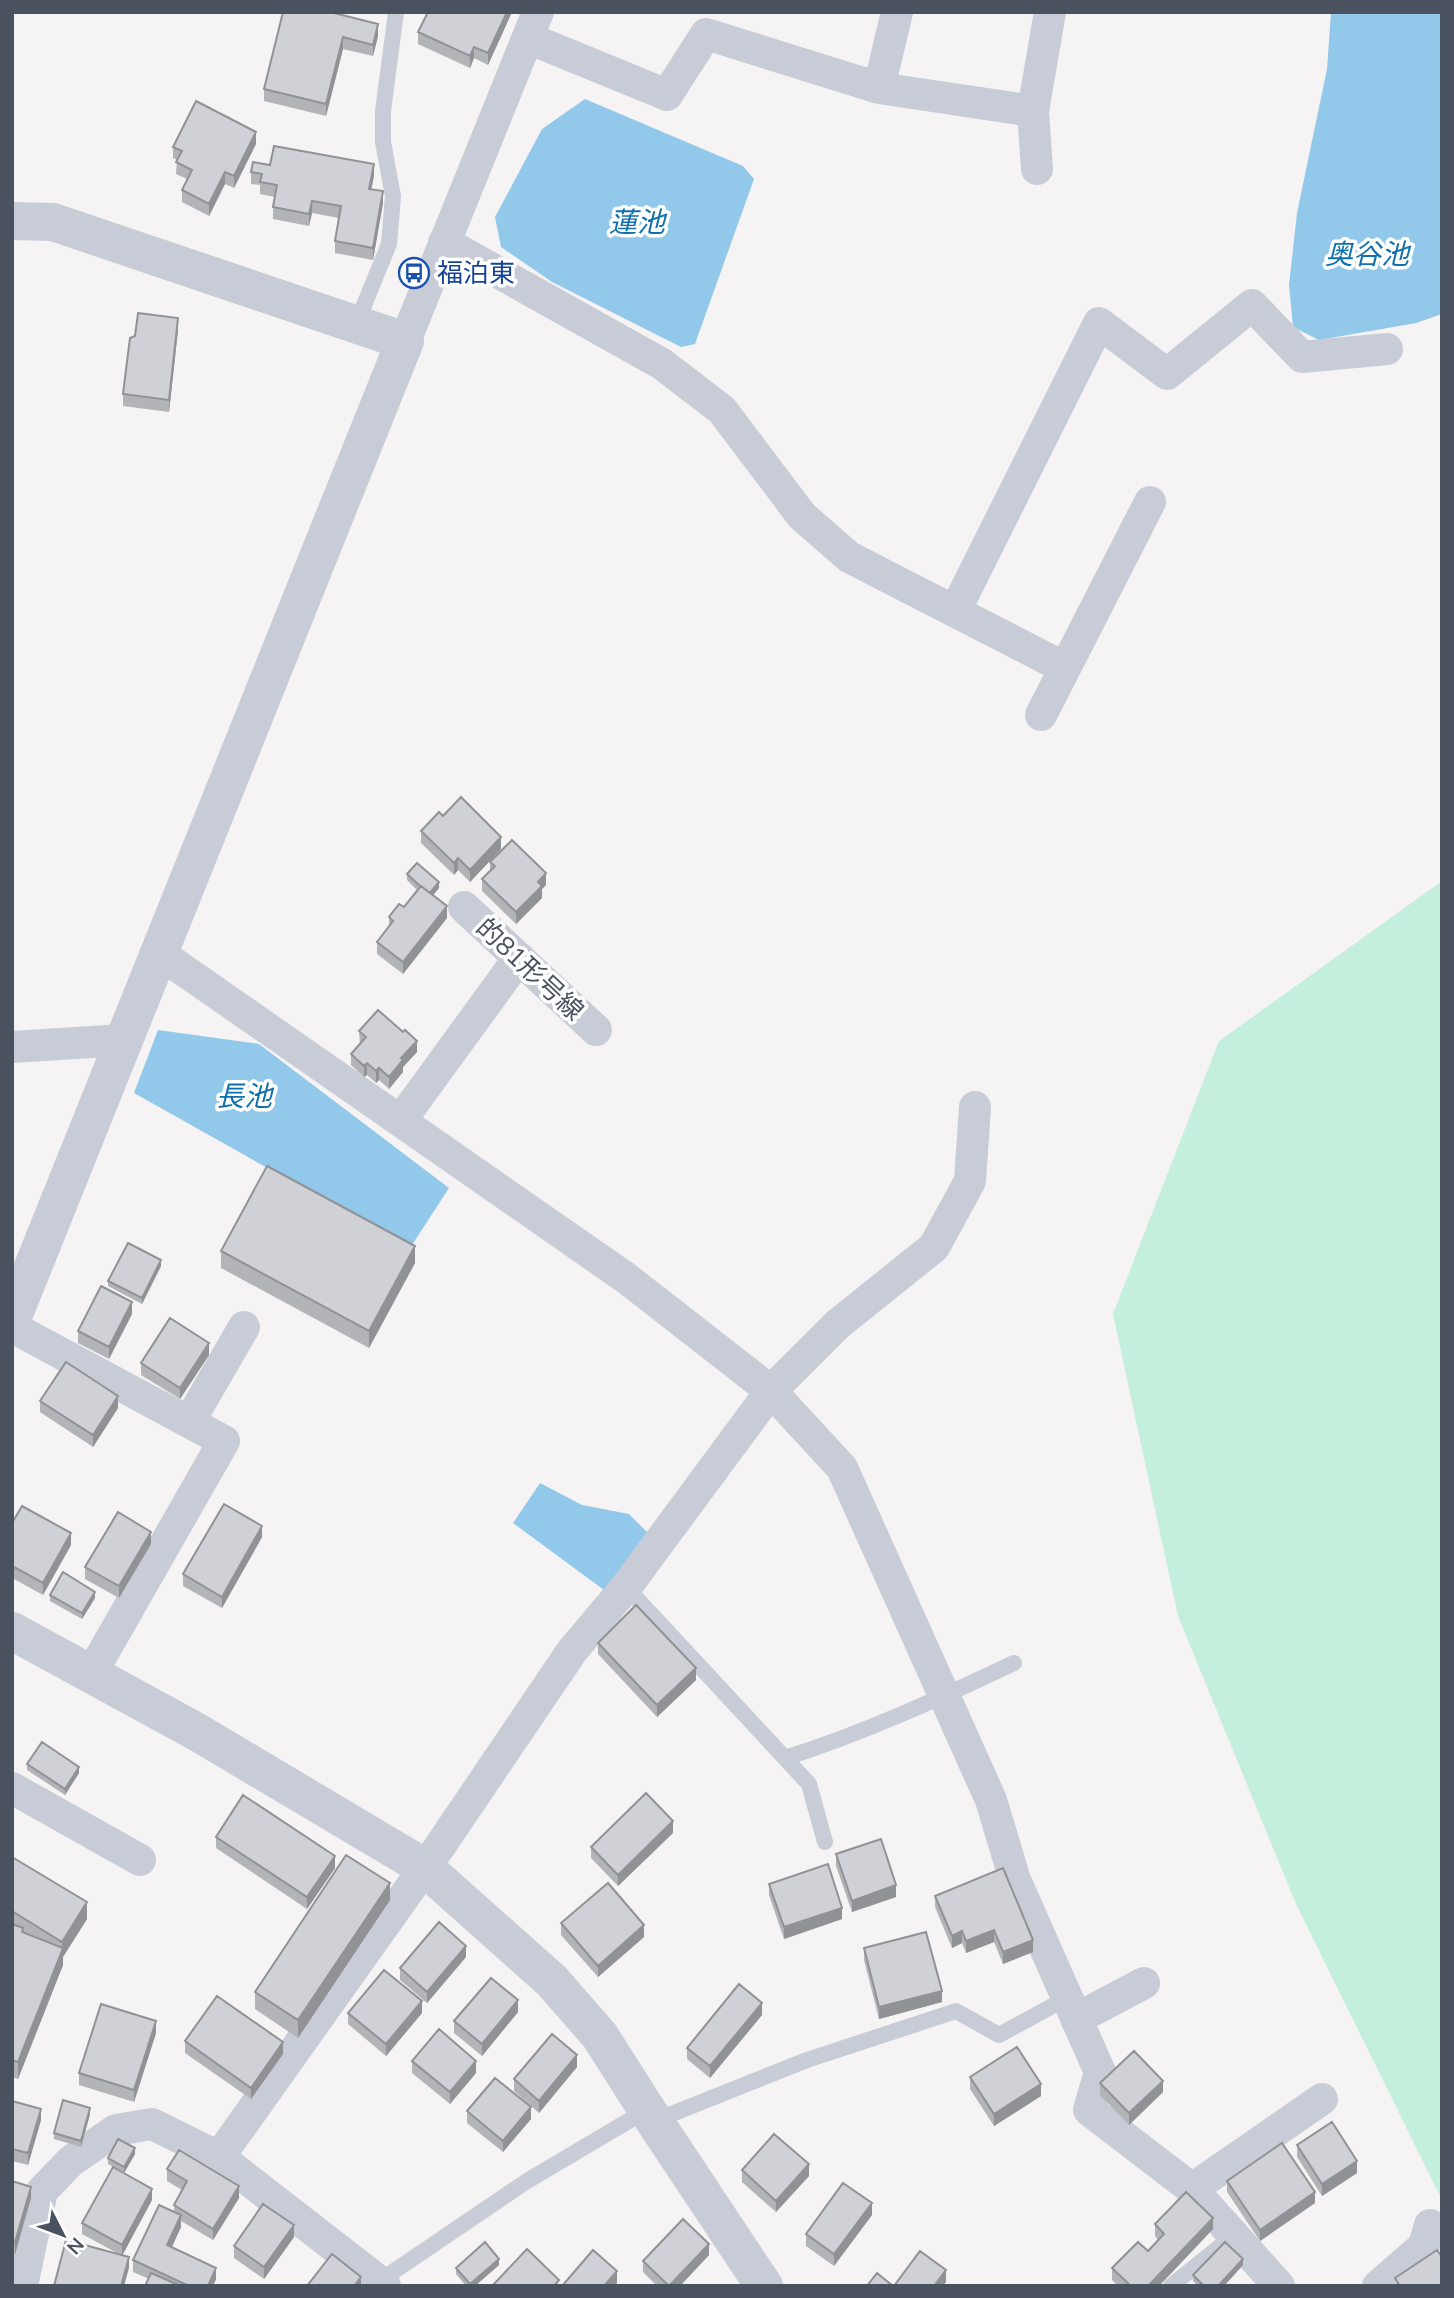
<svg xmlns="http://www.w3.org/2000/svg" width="1454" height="2298" font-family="Mulish,'Noto Sans JP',sans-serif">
  <rect width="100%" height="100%" fill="#f5f3f3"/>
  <path fill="#c4efdc" d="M1442,881V2200L1296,1904L1178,1616L1113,1314L1219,1041Z"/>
  <path fill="#92c9eb" d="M1331,12H1442V314L1416,323L1319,340L1293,327L1289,285L1297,213L1327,69Z
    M585,99L743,166L754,179L695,344L681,347L552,282L501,247L495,217L542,129Z
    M158,1030L259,1044L449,1188L410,1248L134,1093Z
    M540,1483L582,1505L629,1514L651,1536L604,1590L513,1523Z"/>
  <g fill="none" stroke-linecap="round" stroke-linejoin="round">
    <path stroke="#c7ccd6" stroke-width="16" d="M356,325L389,244L393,196L383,142V111L396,12
      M626,1587L809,1784L825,1842
      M785,1758C864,1733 940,1698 1014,1663
      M654,2121L807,2060L956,2011L999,2035L1067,1998
      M375,2284L527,2181L647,2110
      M1171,2286L1233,2236"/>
    <path stroke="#c7ccd6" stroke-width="32" d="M528,38L667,95L706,34L879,88L1033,111
      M879,88L897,12
      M1037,169L1033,111L1050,12
      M444,242L662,364L722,410L802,516L849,557L1065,668
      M405,341L538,12
      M955,611L1099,323L1167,374L1252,305L1302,357L1387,349
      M1041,715L1150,502
      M464,907L596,1030
      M159,953L626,1278L771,1391L842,1468L991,1800L1015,1880L1100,2072L1089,2110L1192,2189L1279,2286
      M12,1047L123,1040
      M401,1120L519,958
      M12,1327L224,1441L91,1674
      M189,1422L244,1327
      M12,1788L140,1860
      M1076,2019L1144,1983
      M219,2157L438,1849L572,1651L626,1587L771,1391L838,1324L934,1247L970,1181L975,1107
      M1192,2189L1322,2099
      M22,2286L42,2191L71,2161L116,2130L152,2124L219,2157L385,2286
      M1378,2286L1424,2246L1430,2225"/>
    <path stroke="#c7ccd6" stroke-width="38" d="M12,221L53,222L405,341L12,1319
      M12,1631L197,1732L424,1867L552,1981L600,2036L647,2110L764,2286"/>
  </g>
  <path fill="#b2b4b8" d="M283,12L378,36L373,56L343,49L326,116L264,101V89Z
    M512,12L488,65L474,58L470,68L418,44V32Z
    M256,144L234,188L225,184L209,216L182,202V190L187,179L176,174L177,160L173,158V147Z
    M270,165L374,176L371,189L383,203L373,260L335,253V241L339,218L312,213L309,226L273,219V207L275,197L260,194V185L251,184V172Z
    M178,330L169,412L123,406V394Z
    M443,816L501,849L470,882L458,870L454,875L421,843V831Z
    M490,862L546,885L542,889V898L516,924L482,891V879L490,871Z
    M407,874L439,888L433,895L447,918L403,974L377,954V942L389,926V917L404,907L417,890L407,880Z
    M359,1031L417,1052L403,1067V1072L389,1089L379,1080L376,1083L367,1075L364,1077L351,1065V1054L360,1044Z
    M221,1251L415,1263L369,1348L221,1268Z
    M161,1266L142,1304L108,1286V1281Z
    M132,1314L109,1359L78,1343V1331Z
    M209,1355L180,1399L141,1375V1363Z
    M40,1401L118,1408L93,1447L40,1412Z
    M12,1523L71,1545L43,1595L12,1578Z
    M262,1537L222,1608L183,1586V1574Z
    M151,1544L119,1598L85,1579V1567Z
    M50,1595L95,1598L82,1619L50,1601Z
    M598,1643L696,1680L657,1717L598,1654Z
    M27,1764L79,1773L65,1795L27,1770Z
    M673,1833L618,1886L591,1858V1847Z
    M216,1837L335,1868L307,1909L216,1848Z
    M836,1854L896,1897L852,1912L836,1866Z
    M12,1857L87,1919L63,1957V1965L18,2079L12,2077Z
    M769,1884L842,1919L784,1939L769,1895Z
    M935,1896L1033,1952L1003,1964L994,1942L966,1953L962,1943L952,1948L935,1907Z
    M390,1900L298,2038L255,2009V1992Z
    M561,1923L644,1937L598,1977L561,1935Z
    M864,1948L942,2002L879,2019L864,1960Z
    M466,1957L427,2003L400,1980V1968Z
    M518,2012L482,2056L454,2033V2021Z
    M348,2013H422L386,2056L348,2024Z
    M762,2015L710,2078L687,2059V2048Z
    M156,2033L134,2102L79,2085V2073Z
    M185,2041L283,2054L251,2099L185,2053Z
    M412,2061L476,2073L450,2104L412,2073Z
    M577,2067L539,2113L514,2091V2079Z
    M970,2077L1041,2096L994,2126L970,2089Z
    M1100,2083L1163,2092L1129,2125L1100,2095Z
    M12,2101L41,2120L28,2165L12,2161Z
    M467,2111L531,2119L503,2152L467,2123Z
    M90,2114L81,2147L54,2139V2133Z
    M1297,2145L1357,2173L1322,2196L1297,2157Z
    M135,2154L124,2173L108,2164V2158Z
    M167,2169L239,2198L213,2240L181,2221V2227L172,2247L216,2279L213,2286H145L149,2279L133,2272V2260L174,2212V2205L182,2190L167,2181Z
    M742,2170L809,2176L776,2212L742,2182Z
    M12,2181L31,2198L15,2254L12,2253Z
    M1227,2181L1315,2203L1260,2241L1227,2192Z
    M152,2200L122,2255L129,2268L117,2253L82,2234V2223Z
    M872,2215L834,2266L806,2246V2234Z
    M1155,2224L1213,2229L1159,2286H1118L1112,2280V2268L1148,2251L1158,2240L1155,2236Z
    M294,2237L264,2279L234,2258V2246Z
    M709,2255L680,2286H657L643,2272V2261Z
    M499,2265L475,2286H466L456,2274V2268Z
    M1243,2265L1224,2286H1198L1193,2281V2275Z"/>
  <path fill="#919296" d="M507,12H512L488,65V53Z
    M378,24V36L373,56V45Z
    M343,37V49L326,116V104Z
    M474,47V58L470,68V56Z
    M256,132V144L234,188V176Z
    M374,164V176L369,201V189Z
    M225,172V184L209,216V204Z
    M383,191V203L373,260V248Z
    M312,201V213L309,226V214Z
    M178,318V330L169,412V400Z
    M501,837V849L470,882V870Z
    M458,858V870L454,875V863Z
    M546,873V885L542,889V898L516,924V912L538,882Z
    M439,882V888L429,900V894Z
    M447,906V918L403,974V962Z
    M417,1041V1052L403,1067V1072L389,1089V1077L401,1058Z
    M367,1063V1075L364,1077V1066Z
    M379,1068V1080L376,1083V1071Z
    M415,1246V1263L369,1348V1331Z
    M161,1260V1266L142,1304V1298Z
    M132,1302V1314L109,1359V1347Z
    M209,1343V1355L180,1399V1388Z
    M118,1396V1408L93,1447V1435Z
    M262,1526V1537L222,1608V1597Z
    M151,1532V1544L119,1598V1586Z
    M71,1533V1545L43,1595V1583Z
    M95,1592V1598L82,1619V1613Z
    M696,1668V1680L657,1717V1705Z
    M79,1767V1773L65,1795V1789Z
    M673,1821V1833L618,1886V1875Z
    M335,1856V1868L307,1909V1897Z
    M390,1883V1900L298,2038V2020Z
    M896,1885V1897L852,1912V1901Z
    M87,1902V1919L63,1957V1965L18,2079V2062L62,1951V1942Z
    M842,1908V1919L784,1939V1927Z
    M644,1925V1937L598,1977V1966Z
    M994,1930V1942L966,1953V1941Z
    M962,1931V1943L952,1948V1936Z
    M1033,1940V1952L1003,1964V1952Z
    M466,1946V1957L427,2003V1992Z
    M942,1991V2002L879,2019V2007Z
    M518,2000V2012L482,2056V2044Z
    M422,2001V2013L386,2056V2044Z
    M762,2003V2015L710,2078V2066Z
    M156,2021V2033L134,2102V2090Z
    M283,2042V2054L251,2099V2088Z
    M577,2055V2067L539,2113V2101Z
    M476,2061V2073L450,2104V2092Z
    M1163,2081V2092L1129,2125V2113Z
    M1041,2084V2096L994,2126V2114Z
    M531,2107V2119L503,2152V2141Z
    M90,2108V2114L81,2147V2141Z
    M41,2109V2120L28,2165V2153Z
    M135,2148V2154L124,2173V2167Z
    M1357,2161V2173L1322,2196V2184Z
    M809,2164V2176L776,2212V2201Z
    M239,2186V2198L213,2240V2229Z
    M31,2187V2198L15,2254V2242Z
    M152,2189V2200L122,2256V2245Z
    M1315,2192V2203L1260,2241V2230Z
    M872,2203V2215L834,2266V2254Z
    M181,2215V2227L167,2257V2245Z
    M1213,2218V2229L1159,2286H1148Z
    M294,2225V2237L264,2279V2267Z
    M709,2244V2255L680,2286H669Z
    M129,2257V2268L124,2286H121Z
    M499,2259V2265L475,2286H470V2284Z
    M1243,2259V2265L1224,2286H1218Z
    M216,2268V2279L213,2286H208Z
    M946,2270V2282L943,2286H934Z
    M617,2271V2283L615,2286H604Z
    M361,2277V2286H354Z"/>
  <path fill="#cfd1d6" stroke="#919296" stroke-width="2" d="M283,12H330L378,24L373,45L343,37L326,104L264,89Z
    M428,12H507L488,53L474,47L470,56L418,32Z
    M196,101L256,132L234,176L225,172L209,204L182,190L192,170L176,162L182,151L173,147Z
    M274,146L374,164L369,189L383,191L373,248L335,241L341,206L312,201L309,214L273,207L277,185L260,182L262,174L251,172L253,162L270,165Z
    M138,313L178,318L169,400L123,394L130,338L135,336Z
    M461,797L501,837L470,870L458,858L454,863L421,831L439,812L443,816Z
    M512,840L546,873L538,882L542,886L516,912L482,879L495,866L490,862Z
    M417,863L439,882L430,893L421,886H420L407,874Z
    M421,886L447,906L403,962L377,942L393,921L389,917L399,904L404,907Z
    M378,1010L403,1032L405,1030L417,1041L401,1058L403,1060L389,1077L379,1068L376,1071L367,1063L364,1066L351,1054L366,1037L359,1031Z
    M267,1166L415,1246L369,1331L221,1251Z
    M128,1243L161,1260L142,1298L108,1281Z
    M101,1286L132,1302L109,1347L78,1331Z
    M170,1318L209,1343L180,1388L141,1363Z
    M66,1362L118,1396L93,1435L40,1401Z
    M224,1504L262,1526L222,1597L183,1574Z
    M22,1506L71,1533L43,1583L12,1566V1523Z
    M118,1512L151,1532L119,1586L85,1567Z
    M63,1572L95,1592L82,1613L50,1595Z
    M636,1605L696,1668L657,1705L598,1643Z
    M42,1742L79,1767L65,1789L27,1764Z
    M646,1793L673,1821L618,1875L591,1847Z
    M243,1795L335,1856L307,1897L216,1837Z
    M881,1839L896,1885L852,1901L836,1854Z
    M346,1855L390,1883L298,2020L255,1992Z
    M12,1857L87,1902L62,1942L12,1911Z
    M828,1864L842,1908L784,1927L769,1884Z
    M1003,1868L1033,1940L1003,1952L994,1930L966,1941L962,1931L952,1936L935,1896Z
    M608,1883L644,1925L598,1966L561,1923Z
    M439,1922L466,1946L427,1992L400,1968Z
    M12,1924L23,1928L22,1932L63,1948L18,2062L12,2060Z
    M926,1932L942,1991L879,2007L864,1948Z
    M384,1970L422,2001L386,2044L348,2013Z
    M491,1978L518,2000L482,2044L454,2021Z
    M739,1984L762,2003L710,2066L687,2048Z
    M217,1996L283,2042L251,2088L185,2041Z
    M101,2004L156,2021L134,2090L79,2073Z
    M439,2029L476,2061L450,2092L412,2061Z
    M552,2034L577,2055L539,2101L514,2079Z
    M1017,2047L1041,2084L994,2114L970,2077Z
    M1134,2051L1163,2081L1129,2113L1100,2083Z
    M495,2078L531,2107L503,2141L467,2111Z
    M63,2100L90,2108L81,2141L54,2133Z
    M12,2101L41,2109L28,2153L12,2149Z
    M1332,2122L1357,2161L1322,2184L1297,2145Z
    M774,2134L809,2164L776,2201L742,2170Z
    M118,2139L135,2148L124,2167L108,2158Z
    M1282,2143L1315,2192L1260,2230L1227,2181Z
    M179,2150L239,2186L213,2229L174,2205L187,2181L167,2169Z
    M113,2167L152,2189L122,2245L82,2223Z
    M12,2181L31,2187L15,2242L12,2241Z
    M843,2183L872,2203L834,2254L806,2234Z
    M1186,2192L1213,2218L1148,2286H1131L1112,2268L1138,2242L1148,2251L1164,2234L1155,2224Z
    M263,2204L294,2225L264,2267L234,2246Z
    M159,2205L181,2215L167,2245L216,2268L208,2286H189L133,2260Z
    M683,2219L709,2244L669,2286L643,2261Z
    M66,2240L129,2257L121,2286H54Z
    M485,2242L499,2259L470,2284L456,2268Z
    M1225,2242L1243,2259L1218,2286H1204L1193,2275Z
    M527,2249L559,2280L554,2286H492Z
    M593,2250L617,2271L604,2286H562Z
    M1437,2250L1442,2257V2286H1400L1395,2278Z
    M920,2251L946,2270L934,2286H894Z
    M332,2254L361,2277L354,2286H307Z
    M151,2273L181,2286H145Z
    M877,2273L893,2286H867Z"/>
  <defs>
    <g id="bus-ring" transform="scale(1.575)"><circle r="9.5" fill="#fff" stroke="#1a4fb4" stroke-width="1.5"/><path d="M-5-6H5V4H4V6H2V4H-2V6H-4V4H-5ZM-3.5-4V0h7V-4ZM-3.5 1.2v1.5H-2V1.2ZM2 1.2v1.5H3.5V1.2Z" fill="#1a4fb4"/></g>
  </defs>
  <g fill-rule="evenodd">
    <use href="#bus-ring" x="414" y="273"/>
  </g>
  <g text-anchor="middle" stroke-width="7" stroke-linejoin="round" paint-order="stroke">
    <g font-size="26" fill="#164399" stroke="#fff" text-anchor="start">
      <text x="437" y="282">福泊東</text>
    </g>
    <g font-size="26" fill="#4a5260" stroke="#fff">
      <text transform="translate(530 969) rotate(43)" y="9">的81形号線</text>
    </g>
    <g font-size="28" font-style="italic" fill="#1071ad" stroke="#fff">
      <text x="637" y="232">蓮池</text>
      <text x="1367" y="264">奥谷池</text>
      <text x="244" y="1106">長池</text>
    </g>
  </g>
  <rect width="1454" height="2298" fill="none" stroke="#4a5260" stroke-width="28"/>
  <g transform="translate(63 2235) rotate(132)" stroke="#ffffff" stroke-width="5" paint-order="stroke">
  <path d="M0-5L12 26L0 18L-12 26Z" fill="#4a5260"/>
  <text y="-10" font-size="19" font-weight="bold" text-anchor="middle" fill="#4a5260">N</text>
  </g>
</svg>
